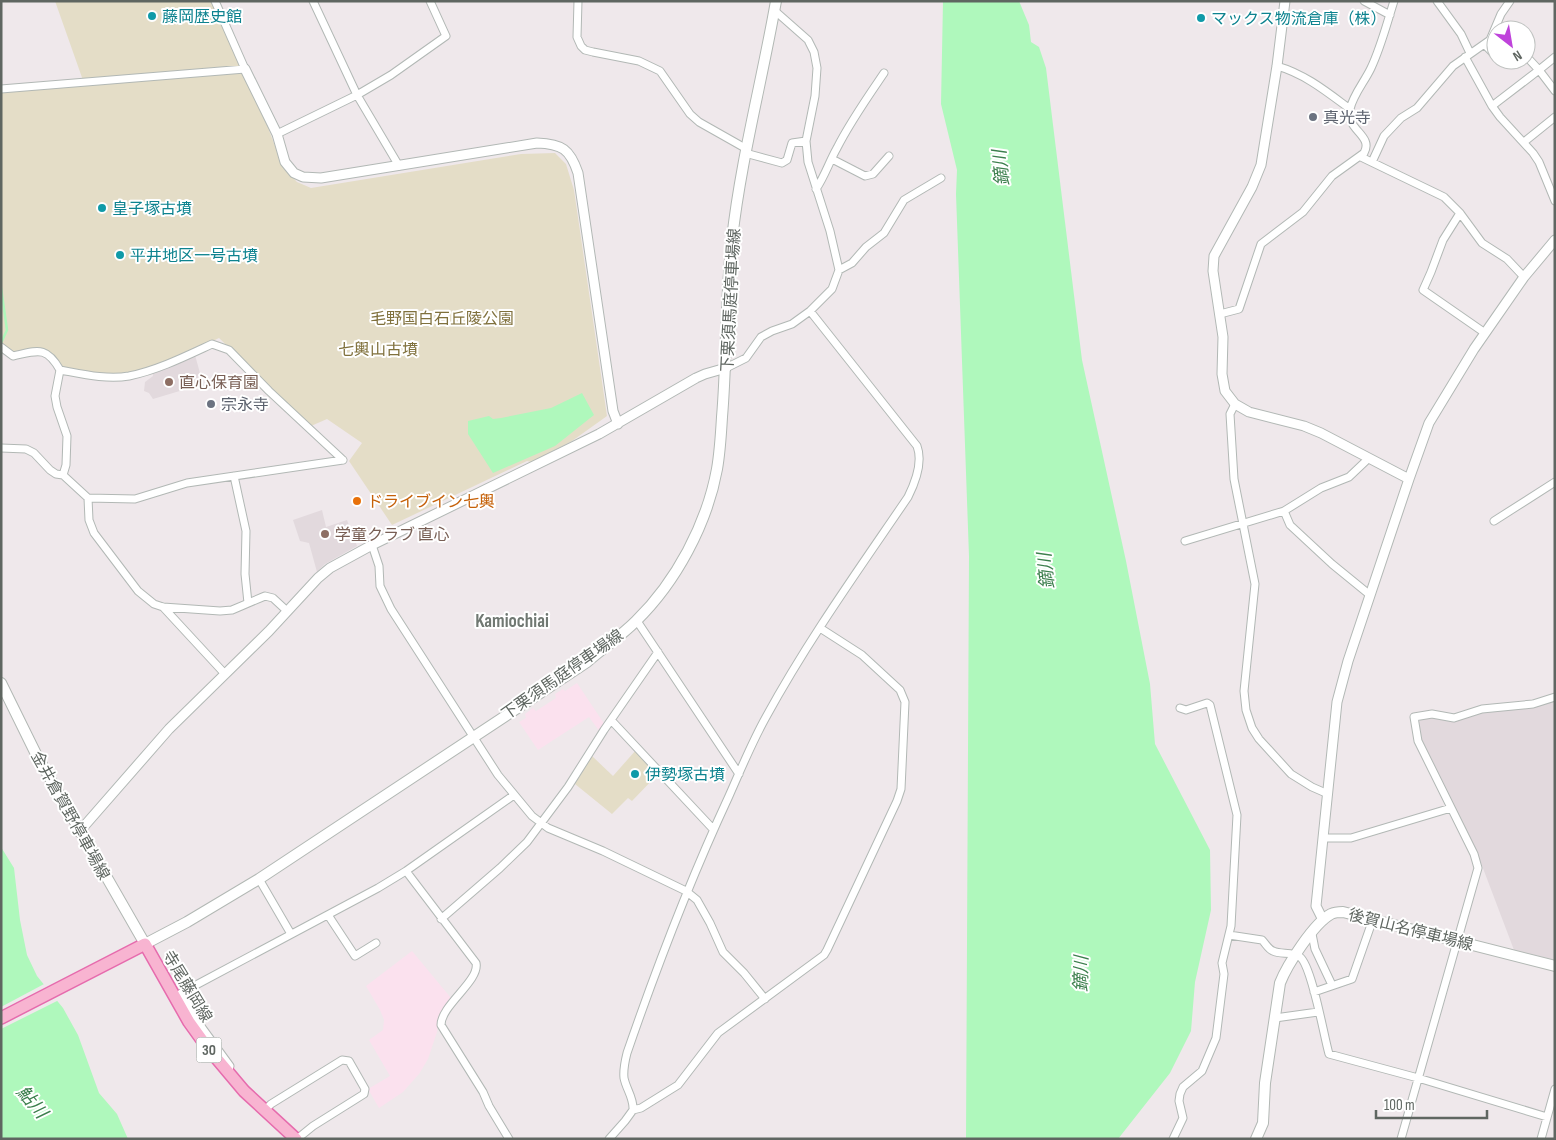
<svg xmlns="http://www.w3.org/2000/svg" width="1556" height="1140" font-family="'Sofia Sans Condensed','Noto Sans JP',sans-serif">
  <rect width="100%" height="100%" fill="#efe8eb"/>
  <path fill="#fbe1ee" d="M577,683L605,725L600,732L589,717L538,750L519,722L526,718L525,714L533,708L536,711L556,698L555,694L563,689L565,691Z
    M412,951L451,998L439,1015L437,1032L428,1059L419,1074L403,1092L379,1108L368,1089L390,1076L369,1040L383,1030L384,1020L380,1010L366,986Z"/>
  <path fill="#e2d9dd" d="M195,355L203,384L153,399L149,393L144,391L145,382L153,376L152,371Z
    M322,510L326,527L347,520L357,546L325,564L317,572L309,543L300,541L293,520Z
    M1555,701V960L1514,950L1481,863L1422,741L1419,722L1421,719L1536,707Z"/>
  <path fill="#e4ddc7" d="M55,1H211L267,125L283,167L297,182L311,188L521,154L555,153L566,164L574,190L607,416L572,441L531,462L527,461L392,525L349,461L362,443L327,419L311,426L219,338L188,353L127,375H102L63,368L59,361L49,352L11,354L1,344V92L85,86Z
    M636,750L658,774L632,801L628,798L612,814L575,784L592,756L613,776Z"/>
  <path fill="#aff8bc" d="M943,1H1019L1029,25L1031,42L1039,47L1046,68L1082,360L1126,561L1150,684L1155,744L1210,850L1211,910L1195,982L1191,1031L1170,1073L1118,1139H966L969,556L956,194L957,170L941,104Z
    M582,393L594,415L555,446L493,473L468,434V421L489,416L493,419L501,418L551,408Z
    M1,847L14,868L20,920L27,955L37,976L63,1008L78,1035L99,1093L117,1114L128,1139H1Z"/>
  <path fill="#efe8eb" d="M46,983L59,1000L1,1029V1007Z"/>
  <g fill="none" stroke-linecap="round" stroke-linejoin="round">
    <path stroke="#aff8bc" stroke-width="2.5" d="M1,288L7,330L1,343"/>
    <g stroke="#b2b8b5" stroke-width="9">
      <path id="minor" d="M313,1L357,95L399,166
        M578,1L577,37L581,46L585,50L593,52L639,61L660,71L690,114L699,122L745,148
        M1364,1L1390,15
        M1437,1L1461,34L1470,53
        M1485,45L1496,56
        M1465,57L1492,106L1500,117L1533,153L1539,162L1555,201
        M1555,57L1539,70L1555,91
        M1277,66C1305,74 1327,92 1350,109
        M1,89L245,69L215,1
        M1492,106L1539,70L1526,56
        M277,134L357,95L391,75L446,36L430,1
        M1524,142L1555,117
        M745,153L782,163L787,160L792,143L806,141
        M1361,157L1444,197L1460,213L1482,243L1507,259L1524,277
        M832,159L865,176L873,174L889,156
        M1372,162L1384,136L1401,118L1417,108L1453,66L1490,40L1501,14L1510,1
        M816,189C825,176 829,162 837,148C850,122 867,98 884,73
        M1460,213L1443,240L1431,272L1423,290L1485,333
        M839,270L852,263L866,247L884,233L904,200L941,178
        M1220,314L1239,309L1261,244L1303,212L1332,176L1364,153C1374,135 1345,130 1350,109C1353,95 1365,81 1371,68C1381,47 1387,23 1394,1
        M1,347L13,356C37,351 46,345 60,370L55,396L57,407L67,436L66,465L63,475
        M726,368L746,358L761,337L772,331L792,324L810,311L832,289L839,270L830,231L808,162L806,141L815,96L817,68L814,52L808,40L774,10
        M60,370C82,374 107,380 129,376C158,370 186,356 212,344L229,350L269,391L343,460
        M1235,404L1230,414L1234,479L1255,584L1244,691L1246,710L1252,728L1259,739L1291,774L1312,787L1328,794
        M1,448L26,449L34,453L50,470L56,474L63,475L88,498L135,499L187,483L343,460
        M234,476L246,531L245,574L248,603
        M88,498L89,520L94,533L138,591L154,604L163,607L220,611L232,610L265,596L273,598L287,611
        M1284,511L1290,525L1332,564L1370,595
        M1494,521L1555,482
        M1185,541L1284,511L1321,488L1349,477L1369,458
        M372,545L379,566L380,586L391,609L498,775L532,816L548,828L603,851L686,891L697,900L710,923L723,952L744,973L765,999
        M163,607L225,674
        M637,621L739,774
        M611,720L713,829
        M1323,838H1351L1451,808
        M406,871L476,963C480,981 441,1005 441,1025L483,1092L489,1106L509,1139
        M259,879L291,934
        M328,915L355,956L376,943
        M441,919L500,868L527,842L568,787L604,730L658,652
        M1312,934L1315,949L1332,985
        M1229,935L1262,940C1266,944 1268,949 1273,951C1281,955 1292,951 1300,957C1312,966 1324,1037 1329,1054L1418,1078L1547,1117
        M1314,992L1352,979L1373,919
        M1275,1018L1318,1012
        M228,1073L230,1066L203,1029L181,993L378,888L406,871L514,795
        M265,1110L271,1104L342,1060L349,1061L365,1089L364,1094L313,1126L297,1139
        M633,1110L641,1108L678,1085L718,1033L824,955L827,950L897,801L901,789L905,702L900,690L862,655L820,628
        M609,1139L625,1121L633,1110C634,1098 626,1089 624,1078C623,1069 625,1061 627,1053C657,966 690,880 729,796C741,769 752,742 766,717C808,640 859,569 908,497C915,483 923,462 917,446L810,311
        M1173,1139L1183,1118L1179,1101L1180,1094L1183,1087L1202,1071L1216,1038L1224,974L1222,963L1231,926L1237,815L1210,705L1207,703L1186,710L1180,708
        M1401,1139L1478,868L1474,854L1418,741L1414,717L1432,714L1454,718L1482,709L1533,704L1555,697
        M1541,1139L1555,1089"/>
    </g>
    <g stroke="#b2b8b5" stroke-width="11">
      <path id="tertiary" d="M1285,1L1277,66L1261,165L1252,187L1214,256L1213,271L1223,337L1222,374L1225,391L1235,404L1249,412L1304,426L1321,433L1409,479
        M245,69L277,134L285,162L294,173L303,177L321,178L537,143C562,144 570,149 578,173L613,411L618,424
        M79,832L169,729L269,631L318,578L330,568L372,545L599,434L696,378L705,374L726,368
        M1323,920L1316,906L1337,702L1348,661L1409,479L1429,423L1474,349L1524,277L1555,240"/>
    </g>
    <g stroke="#b2b8b4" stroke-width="12">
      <path id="secondary" d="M1,683L36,754L145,944L187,922L259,879L587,662C603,648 621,636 636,621C676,582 707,524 717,469C720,452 721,434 722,417C727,358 725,298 732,239C741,159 762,81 776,1
        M1256,1139L1263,1123L1265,1083L1280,983C1287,965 1314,923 1331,914C1335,912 1339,912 1343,912L1555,966"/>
    </g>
    <g stroke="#e66bad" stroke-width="14">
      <path id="primary" d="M1,1018L145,944L189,1022L207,1047L244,1091L296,1139"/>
    </g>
    <use href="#minor" stroke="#fff" stroke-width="7"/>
    <use href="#tertiary" stroke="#fff" stroke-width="9"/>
    <use href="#secondary" stroke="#fff" stroke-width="10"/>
    <use href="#primary" stroke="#f8b4d1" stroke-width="11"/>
  </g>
  <g fill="#0f9aa8" stroke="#fff" stroke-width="2">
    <circle cx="152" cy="16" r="5"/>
    <circle cx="1201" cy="18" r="5"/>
    <circle cx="102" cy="208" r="5"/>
    <circle cx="120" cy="255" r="5"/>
    <circle cx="635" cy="774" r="5"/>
  </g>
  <g fill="#6b7280" stroke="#fff" stroke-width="2">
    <circle cx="1313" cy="117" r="5"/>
    <circle cx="211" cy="404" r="5"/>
  </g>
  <g fill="#8d6e63" stroke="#fff" stroke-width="2">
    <circle cx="169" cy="382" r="5"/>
    <circle cx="325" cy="534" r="5"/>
  </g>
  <circle fill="#e8710a" stroke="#fff" stroke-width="2" cx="357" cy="501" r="5"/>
  <g text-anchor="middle" stroke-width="4" stroke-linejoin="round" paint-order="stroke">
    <rect fill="#fff" stroke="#8f9490" stroke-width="1" x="196.5" y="1037.5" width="25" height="25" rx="4"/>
    <g font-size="15" font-weight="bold" fill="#5f6661">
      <text x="209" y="1055">30</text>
    </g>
    <g font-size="16" fill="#0d838f" stroke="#fff" text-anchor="start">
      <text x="162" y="22">藤岡歴史館</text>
      <text x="1211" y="24">マックス物流倉庫（株）</text>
      <text x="112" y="214">皇子塚古墳</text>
      <text x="130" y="261">平井地区一号古墳</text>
      <text x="645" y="780">伊勢塚古墳</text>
    </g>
    <g font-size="16" fill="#5b616d" stroke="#fff" text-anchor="start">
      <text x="1323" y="123">真光寺</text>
      <text x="221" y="410">宗永寺</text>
    </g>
    <g font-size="16" fill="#5f6661" stroke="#fff">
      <text transform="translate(730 300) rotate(-87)" y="6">下栗須馬庭停車場線</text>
      <text transform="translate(562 674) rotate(-35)" y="6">下栗須馬庭停車場線</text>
      <text transform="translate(71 815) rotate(61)" y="6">金井倉賀野停車場線</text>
      <text transform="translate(1411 929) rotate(14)" y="6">後賀山名停車場線</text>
      <text transform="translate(188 986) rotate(59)" y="6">寺尾藤岡線</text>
    </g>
    <g font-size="16" fill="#80713d" stroke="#fff">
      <text x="442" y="324">毛野国白石丘陵公園</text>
      <text x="378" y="355">七輿山古墳</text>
    </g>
    <g font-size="16" fill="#785e54" stroke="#fff" text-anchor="start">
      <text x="179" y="388">直心保育園</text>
      <text x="335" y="540">学童クラブ 直心</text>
    </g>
    <g font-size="16" fill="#c56008" stroke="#fff" text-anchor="start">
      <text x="367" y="507">ドライブイン七輿</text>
    </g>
    <g font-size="18" font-style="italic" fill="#3c7f4d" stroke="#fff">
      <text transform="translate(1001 168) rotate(-96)" y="6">鏑川</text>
      <text transform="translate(1046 571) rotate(-96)" y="6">鏑川</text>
      <text transform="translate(1081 974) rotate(-89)" y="6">鏑川</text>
      <text transform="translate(32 1102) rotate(50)" y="6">鮎川</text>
    </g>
    <g font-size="19" font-weight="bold" fill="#707872" stroke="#fff">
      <text x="512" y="627">Kamiochiai</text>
    </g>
  </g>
  <rect width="1556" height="1140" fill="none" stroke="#5f6661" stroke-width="5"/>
  <g transform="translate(1511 45) rotate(149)"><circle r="24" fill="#ffffff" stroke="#bfc2c0"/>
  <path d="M0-4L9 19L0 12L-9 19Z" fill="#bf43db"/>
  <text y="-8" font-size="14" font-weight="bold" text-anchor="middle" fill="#5f6661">N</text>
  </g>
  <path d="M1376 1110v8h111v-8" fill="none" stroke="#5f6661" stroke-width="2.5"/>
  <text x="1384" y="1110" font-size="15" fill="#5f6661" stroke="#ffffff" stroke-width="4" paint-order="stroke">100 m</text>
</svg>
